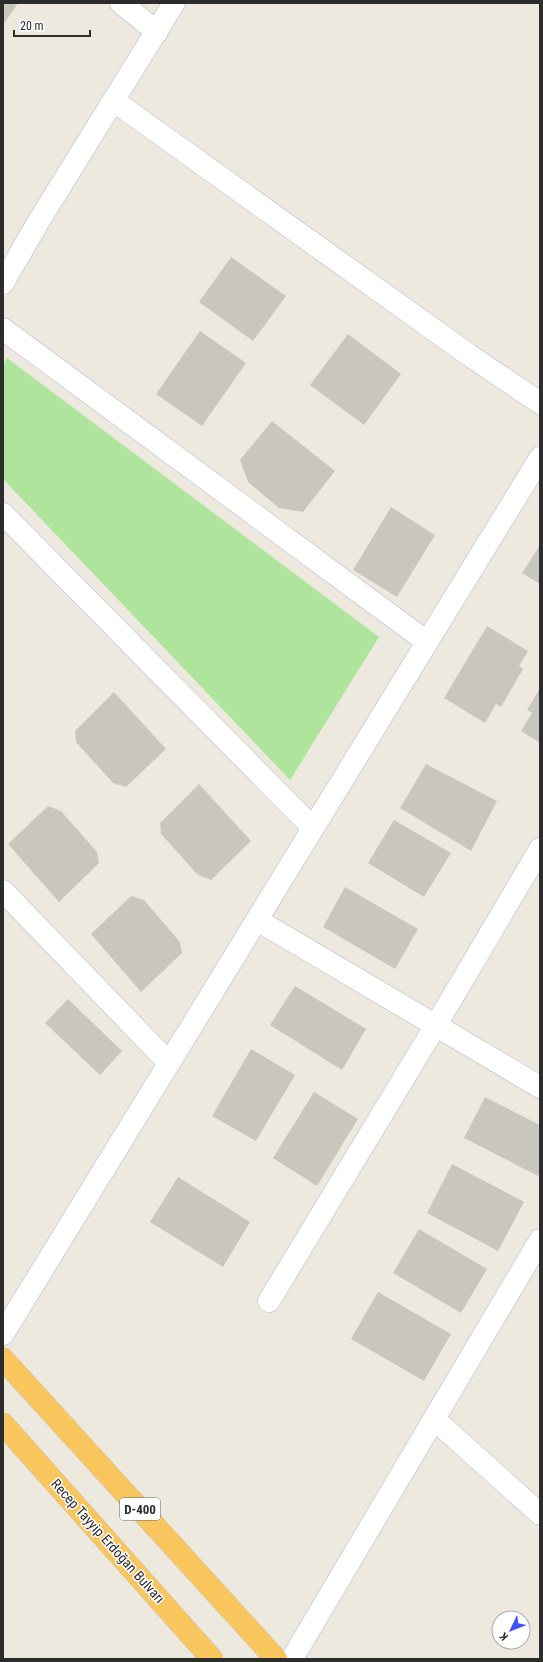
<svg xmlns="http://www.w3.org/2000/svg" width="543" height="1662" font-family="'Roboto Condensed',sans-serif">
  <rect width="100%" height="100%" fill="#eee9df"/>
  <path fill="#aee49c" d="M7,358L379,637L290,780L3,479V365Z"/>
  <path fill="#c9c7bd" d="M3,3H18L3,25Z
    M231,257L286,296L253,341L199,302Z
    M200,331L246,363L202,426L156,394Z
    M348,334L401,374L364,425L310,385Z
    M272,421L335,471L303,512L279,508L248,482L240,460Z
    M391,507L435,535L397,597L353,570Z
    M540,545V584L522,573Z
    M487,626L528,651L519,666L523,669L501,707L496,704L485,723L444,698Z
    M540,688V743L521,731L532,713L527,710Z
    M114,692L166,749L126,787L113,783L76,742L75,731Z
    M426,764L497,801L471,851L400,808Z
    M199,784L251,841L211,880L198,875L161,834L160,823Z
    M48,806L61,811L97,852L99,863L59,902L8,844Z
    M394,820L451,853L424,897L368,863Z
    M345,887L418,929L395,969L323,927Z
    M131,896L144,900L180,942L182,953L141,992L91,934Z
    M295,986L366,1029L342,1070L270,1025Z
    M68,999L122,1051L100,1075L45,1023Z
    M251,1049L295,1075L256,1141L212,1116Z
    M314,1092L358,1119L317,1186L273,1158Z
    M485,1097L540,1125V1172L538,1176L464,1138Z
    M452,1164L524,1202L498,1251L427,1213Z
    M178,1177L250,1222L223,1267L150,1222Z
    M419,1229L487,1269L461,1313L393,1273Z
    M378,1292L451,1334L424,1381L351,1339Z"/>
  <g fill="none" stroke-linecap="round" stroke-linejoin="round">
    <g stroke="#b2b4c0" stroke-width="23">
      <path id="minor" d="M121,3L157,32
        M114,101L469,355L540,403
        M3,329L427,642
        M3,514L313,828
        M3,891L169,1063
        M257,920L540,1087
        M269,1301L436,1025L540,849
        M3,1334L540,458
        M434,1419L540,1514"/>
    </g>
    <g stroke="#b2b4c0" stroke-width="23">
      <path id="tertiary" d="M3,283L40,219L174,3
        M292,1659L540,1240"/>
    </g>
    <g stroke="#c8c8c8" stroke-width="23">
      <path id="trunk" d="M3,1359L276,1659
        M3,1424L212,1659"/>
    </g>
    <use href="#minor" stroke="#fff" stroke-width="22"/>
    <use href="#tertiary" stroke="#fff" stroke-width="22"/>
    <use href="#trunk" stroke="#f8c65d" stroke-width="22"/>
  </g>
  <g text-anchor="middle" stroke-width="3" stroke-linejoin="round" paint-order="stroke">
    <rect fill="#fff" stroke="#6b6b6b" stroke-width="1" x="120" y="1498" width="40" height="22" rx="3"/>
    <g font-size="13" font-weight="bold" fill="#2c2c2c">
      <text x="140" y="1514">D-400</text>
    </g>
    <g font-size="14" fill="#2c2c2c" stroke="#fff">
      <text transform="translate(108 1541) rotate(48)" y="5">Recep Tayyip Erdoğan Bulvarı</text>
    </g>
  </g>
  <rect width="543" height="1662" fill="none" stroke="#2c2c2c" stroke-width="8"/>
  <g transform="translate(511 1630) rotate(227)"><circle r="19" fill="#ffffff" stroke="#ababab"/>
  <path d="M0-3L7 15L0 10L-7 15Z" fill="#4052fa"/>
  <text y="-6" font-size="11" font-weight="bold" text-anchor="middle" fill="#2c2c2c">K</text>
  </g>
  <path d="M14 30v6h76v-6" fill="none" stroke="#2c2c2c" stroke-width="2"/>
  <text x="20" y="30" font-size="12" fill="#2c2c2c" stroke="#ffffff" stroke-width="3" paint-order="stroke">20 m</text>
</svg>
